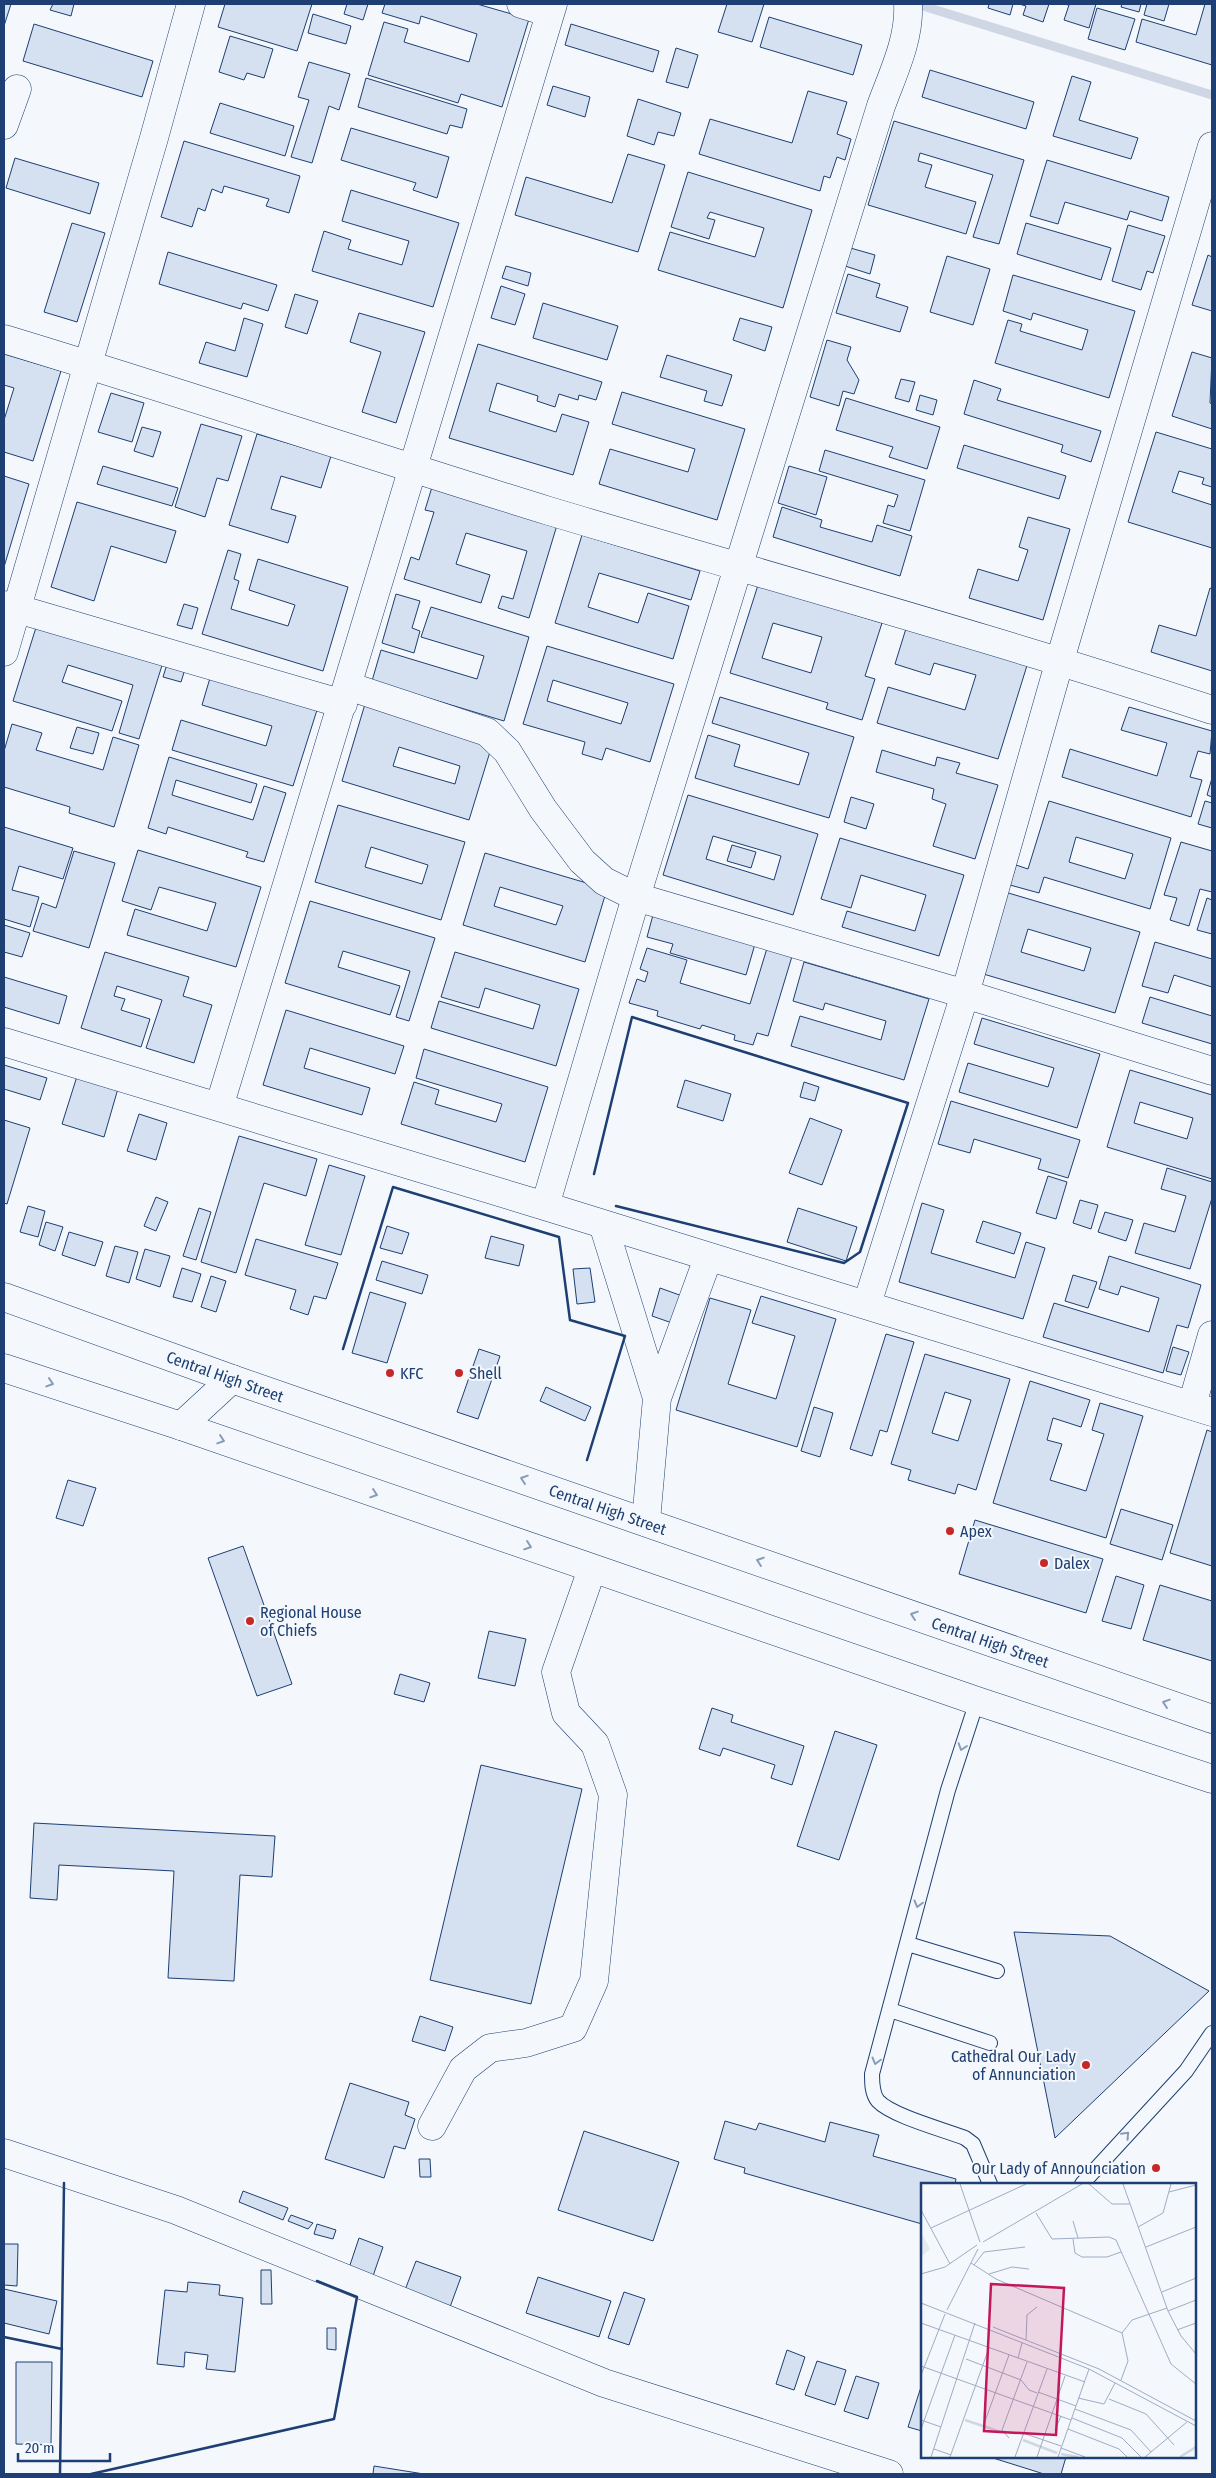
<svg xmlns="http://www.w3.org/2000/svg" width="1216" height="2478" font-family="'Fira Sans Condensed',sans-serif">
  <rect width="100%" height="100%" fill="#f4f7fb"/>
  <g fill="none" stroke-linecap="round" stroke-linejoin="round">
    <path stroke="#cfd7e4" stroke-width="9" d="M926,7L1212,95"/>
  </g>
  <path fill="#d5e0f0" stroke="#1d3f73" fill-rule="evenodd" d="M4,4H11L4,26Z
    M53,4H74L71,16L50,10Z
    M225,4H312L297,51L218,27Z
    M347,4H368L363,20L344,14Z
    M385,4H477L529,19L502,107L461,94L458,103L368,75L384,22L408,29L404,42L469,62L477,34L421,16L419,24L382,13Z
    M727,4H764L752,42L718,32Z
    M989,4H1013L1010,15L988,8Z
    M1019,4H1049L1043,22L1023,15L1026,6Z
    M1063,4H1096L1089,28L1064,20L1069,5Z
    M1122,4H1141L1139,12L1121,7Z
    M1147,4H1169L1164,21L1144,15Z
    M1205,4H1212V65L1136,42L1142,19L1196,35Z
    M1097,8L1135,19L1125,50L1088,39Z
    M313,14L351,26L346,44L308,33Z
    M769,17L862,45L853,75L760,47Z
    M34,24L153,61L142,97L23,61Z
    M571,24L659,51L653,72L565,45Z
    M230,36L273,49L264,78L247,73L244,80L219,72Z
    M676,48L698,55L688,88L666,82Z
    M309,62L350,74L339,110L329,106L312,163L291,157L309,100L298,97Z
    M930,70L1034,102L1026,129L922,97Z
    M1072,76L1091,82L1079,120L1138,138L1131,159L1053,136Z
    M366,78L467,109L462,128L450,125L447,134L358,107Z
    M553,86L590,97L585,117L547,105Z
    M808,91L847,102L837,134L851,139L845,160L837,157L830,178L824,176L820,191L699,154L710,119L792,143Z
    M638,99L681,113L674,136L658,132L654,145L627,136Z
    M220,103L294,126L285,156L210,133Z
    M894,121L1024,160L999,244L973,237L993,175L920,153L918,161L932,165L925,187L976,202L966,234L868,205Z
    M351,128L449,157L437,198L413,190L416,183L341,160Z
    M184,141L300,176L289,213L266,206L269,199L224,186L222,193L212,189L205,211L198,208L192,227L161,217Z
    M628,154L665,165L638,252L515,215L526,177L612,203Z
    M15,158L99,183L90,214L6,188Z
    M1047,160L1169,197L1162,221L1130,211L1127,220L1065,202L1058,224L1030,216Z
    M688,172L812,210L783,308L658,270L670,232L755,257L764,228L710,212L707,218L715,220L709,239L671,227Z
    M351,190L459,223L433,307L312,271L324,231L351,240L348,249L402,265L409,241L342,221Z
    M72,223L105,233L77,322L44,312Z
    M1026,223L1111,248L1101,280L1017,254Z
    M1128,225L1165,236L1153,273L1147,271L1141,290L1112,281Z
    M847,247L875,255L870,274L842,265Z
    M168,252L277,285L268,311L243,303L241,309L159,284Z
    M1208,255L1212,257V311L1192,305Z
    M947,256L990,269L973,325L930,312Z
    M506,266L531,273L528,286L502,278Z
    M848,274L880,284L876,297L908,307L900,332L836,313Z
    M1013,275L1135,311L1109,398L995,363L1008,320L1022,324L1020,331L1082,350L1088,330L1033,313L1031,320L1003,311Z
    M501,286L525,294L515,325L491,318Z
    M295,294L318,301L307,334L285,327Z
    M543,303L618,326L607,360L533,338Z
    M359,313L425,332L396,423L362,412L381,352L350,342Z
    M244,318L263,324L247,377L199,363L206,342L235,351Z
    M740,318L772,327L765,351L733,340Z
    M827,340L851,347L847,360L859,380L854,394L843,391L839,406L810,397Z
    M478,344L602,382L596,400L579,395L578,400L559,394L555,407L537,401L538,396L497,383L489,411L556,432L562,414L589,422L573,475L449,438Z
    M1192,352L1212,358L1210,403L1212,404V429L1172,416Z
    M4,354L61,371L33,461L4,452V420L14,388L4,385Z
    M667,355L732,375L722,406L704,401L707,391L660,377Z
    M901,379L915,382L909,402L895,398Z
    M974,380L1001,389L997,400L1101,431L1091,462L1061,452L1063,445L964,414Z
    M622,392L745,429L717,520L599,484L610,449L688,472L695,449L612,424Z
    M111,393L144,403L132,442L98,432Z
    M920,395L937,400L933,415L916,410Z
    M846,398L940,427L927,469L889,457L893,447L836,430Z
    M201,424L242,436L228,481L217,478L205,517L175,507Z
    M142,427L161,432L153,457L134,451Z
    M1156,432L1212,449V487L1202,484L1204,478L1179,471L1172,492L1212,505V548L1128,522Z
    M257,434L331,456L321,488L281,476L271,509L296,516L288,543L229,525Z
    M964,445L1066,476L1059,499L957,468Z
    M825,450L925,480L910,531L883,523L888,505L894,507L898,495L819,471Z
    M103,466L178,488L172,506L97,484Z
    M789,466L827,477L816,515L778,503Z
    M4,476L29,484L4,567Z
    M432,487L557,525L529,618L498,608L502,596L513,599L527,551L466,533L456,564L490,575L481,603L404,579L411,557L419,560L434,512L425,510Z
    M77,502L176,531L166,563L111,546L94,601L51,587Z
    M782,507L822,520L820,527L872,542L877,525L912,536L900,576L773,537Z
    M1028,517L1070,529L1043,620L969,598L978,569L1018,581L1028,550L1019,547Z
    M582,535L700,571L691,600L599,573L588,607L638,623L648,593L689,606L673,659L555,623Z
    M228,550L241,554L234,579L239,581L231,609L288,626L295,605L249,590L258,559L348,587L323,671L202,634Z
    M758,585L882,623L865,676L875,679L862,720L826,709L828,703L730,673ZM773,623L822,637L811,673L762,658Z
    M1210,588L1212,589V671L1151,652L1159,625L1196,636Z
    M396,594L420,601L412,628L420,631L414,653L382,643Z
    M184,604L198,608L192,629L177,625Z
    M431,607L529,637L504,721L372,681L381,650L477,679L484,656L421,637Z
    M38,621L164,659L139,739L119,733L133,685L68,665L62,682L122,701L112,731L13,701Z
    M908,622L1029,659L998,759L877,723L888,687L965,710L976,675L934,663L930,675L895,664Z
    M547,646L674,684L650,762L606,748L602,760L582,754L585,742L523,724ZM553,680L628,703L621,724L547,701Z
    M168,661L186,666L181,682L163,677Z
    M210,678L317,710L293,786L172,750L181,720L266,746L272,726L202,705Z
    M720,697L854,737L829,818L695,778L708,735L740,745L734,766L799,785L809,753L712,723Z
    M365,704L493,742L469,820L342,781ZM399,747L460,766L455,784L393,766Z
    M1129,707L1212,731L1210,754L1198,751L1190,777L1202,780L1191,817L1062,777L1070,749L1157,776L1167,743L1121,730Z
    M12,724L42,733L36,750L103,770L113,737L139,745L114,827L69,813L70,807L4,787V751Z
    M77,727L99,733L93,754L70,748Z
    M882,750L935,766L937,757L960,763L956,773L998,785L975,859L933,846L946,804L932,799L934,789L876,772Z
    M169,757L257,784L251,803L176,780L172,795L253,820L264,786L286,793L264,862L246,857L248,852L168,827L166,834L148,828Z
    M1212,778V797L1207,795Z
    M688,795L818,834L793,915L663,875ZM713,836L781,856L774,880L706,859Z
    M851,797L874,804L866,829L844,822Z
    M1049,801L1171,838L1150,909L1044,877L1039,893L1010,885L1016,865L1028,869ZM1076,837L1133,854L1125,879L1069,862Z
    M1205,801L1212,803V828L1198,824Z
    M338,805L465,842L441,920L315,882ZM371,847L428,865L422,884L365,867Z
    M4,827L73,848L63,879L19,866L12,890L39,897L30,927L4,919Z
    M840,838L964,875L939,956L842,927L847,911L915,931L926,895L861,875L851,908L821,899Z
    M1181,842L1212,851V892L1200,889L1189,926L1170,920L1177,898L1164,895Z
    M732,845L756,852L751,868L727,861Z
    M138,850L261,887L236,967L127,935L135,909L207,931L216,903L159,887L151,910L122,901Z
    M74,851L115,863L89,948L33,931L42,903L56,908Z
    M485,853L607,889L585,962L463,925ZM500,887L563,906L556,925L494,906Z
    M1005,892L1140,932L1115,1013L980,973ZM1028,929L1091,948L1084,971L1021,952Z
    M1207,898L1212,900V934L1197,930Z
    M310,901L435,938L409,1021L396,1017L410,971L343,951L338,967L400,986L390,1015L285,983Z
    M653,915L755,944L746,975L670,953L673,944L647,937Z
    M4,925L30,933L22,957L4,952Z
    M1155,942L1212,959V987L1174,975L1168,993L1142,986Z
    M768,945L793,953L768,1036L757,1033L753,1045L734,1040L735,1035L702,1025L700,1029L657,1016L658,1011L629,1003L637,979L645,982L648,972L640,969L647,948L687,960L680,983L750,1004Z
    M105,952L189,977L183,996L212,1005L194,1063L146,1048L162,1000L117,986L114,996L125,999L121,1010L150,1019L141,1047L81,1028Z
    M455,952L579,989L556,1066L431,1028L439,1001L533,1029L540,1005L485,988L479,1008L441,997Z
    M804,962L929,999L904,1080L791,1046L800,1016L881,1040L886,1021L825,1003L823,1010L793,1001Z
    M4,977L67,996L59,1024L4,1007Z
    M1150,997L1212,1016V1044L1142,1023Z
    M286,1010L404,1046L395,1074L310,1048L304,1068L370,1088L362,1115L263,1085Z
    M982,1018L1100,1054L1077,1128L959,1092L968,1063L1048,1087L1054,1068L974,1044Z
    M424,1049L548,1087L525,1162L401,1124L414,1082L439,1090L435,1104L496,1122L502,1104L416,1078Z
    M4,1065L47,1078L40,1100L4,1089Z
    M1130,1070L1212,1095V1179L1107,1147ZM1140,1102L1193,1118L1187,1139L1134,1123Z
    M78,1073L119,1085L104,1137L62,1124Z
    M685,1080L731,1094L723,1121L677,1107Z
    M804,1082L819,1087L815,1101L800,1097Z
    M951,1101L1080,1140L1068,1178L1038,1169L1041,1159L974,1139L970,1153L938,1144Z
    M139,1114L167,1123L156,1160L127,1151Z
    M810,1118L842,1130L822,1185L789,1173Z
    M4,1120L30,1128L7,1204L4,1203Z
    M239,1136L317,1159L306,1196L264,1183L236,1273L201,1262Z
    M329,1165L365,1176L341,1255L305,1245Z
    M1167,1168L1212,1182V1198L1190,1269L1135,1253L1144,1223L1175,1232L1186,1196L1161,1189Z
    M1048,1176L1067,1182L1056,1219L1036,1213Z
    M156,1197L168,1202L156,1231L144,1226Z
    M1080,1200L1098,1205L1091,1229L1073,1223Z
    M922,1203L944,1210L931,1253L1015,1278L1026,1242L1045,1248L1023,1319L899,1282Z
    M28,1206L45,1211L38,1237L20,1232Z
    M199,1208L211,1212L196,1260L183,1256Z
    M798,1208L857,1227L846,1261L787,1242Z
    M1105,1212L1133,1220L1126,1241L1098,1232Z
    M983,1221L1021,1233L1014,1254L976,1242Z
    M46,1222L63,1227L55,1251L39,1245Z
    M387,1226L409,1233L402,1254L380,1248Z
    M69,1232L103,1242L95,1266L62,1255Z
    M491,1236L524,1245L519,1266L485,1258Z
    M256,1239L338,1263L326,1299L314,1296L308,1315L290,1309L296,1290L245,1275Z
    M115,1246L138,1252L129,1283L106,1276Z
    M145,1249L170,1256L160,1287L136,1279Z
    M1109,1256L1201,1285L1188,1328L1177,1325L1163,1373L1043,1337L1054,1303L1149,1332L1159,1298L1121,1286L1118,1295L1099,1289Z
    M382,1261L428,1275L422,1294L376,1280Z
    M182,1268L201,1274L192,1302L173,1297Z
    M590,1268L595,1302L577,1304L573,1269Z
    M1073,1275L1097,1282L1088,1308L1065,1301Z
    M211,1276L226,1281L216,1312L201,1307Z
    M660,1288L685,1297L675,1324L652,1316Z
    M370,1292L406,1303L387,1363L352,1353Z
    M761,1296L836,1319L797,1447L676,1410L710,1298L751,1310L728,1384L776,1399L795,1336L752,1323Z
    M886,1334L914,1342L887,1432L880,1430L872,1456L850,1449Z
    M1173,1347L1189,1352L1181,1375L1166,1371Z
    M479,1349L500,1356L478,1419L457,1412Z
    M925,1354L1010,1379L976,1490L958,1484L955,1494L908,1480L911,1470L891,1464ZM945,1392L971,1400L958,1441L932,1433Z
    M1030,1381L1090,1400L1081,1427L1053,1418L1047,1440L1062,1444L1050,1480L1086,1491L1104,1434L1092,1430L1100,1403L1143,1416L1106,1538L993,1503Z
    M546,1387L591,1407L585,1421L540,1401Z
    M814,1407L833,1413L820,1457L801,1451Z
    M1207,1430L1212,1432V1566L1170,1553Z
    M68,1480L96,1488L83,1526L56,1518Z
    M1121,1509L1173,1525L1162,1560L1110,1544Z
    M975,1520L1103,1559L1086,1613L959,1574Z
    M243,1546L292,1684L257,1696L208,1558Z
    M1116,1576L1144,1585L1131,1629L1102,1621Z
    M1160,1585L1212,1601V1661L1143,1640Z
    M489,1631L526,1639L515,1686L478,1678Z
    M400,1674L430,1683L424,1702L394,1694Z
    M712,1708L733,1715L731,1722L804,1746L792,1785L771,1778L775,1765L723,1748L720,1756L699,1749Z
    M835,1731L877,1745L839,1860L797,1846Z
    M481,1765L582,1789L531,2004L430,1980Z
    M34,1823L275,1836L272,1877L240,1875L234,1981L168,1978L174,1871L59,1865L57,1900L30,1898Z
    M1014,1932L1110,1936L1209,1991L1055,2138Z
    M420,2016L453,2027L445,2051L412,2041Z
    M350,2083L409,2102L405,2115L415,2119L405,2149L394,2146L384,2178L325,2159Z
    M725,2121L756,2130L759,2123L825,2142L830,2122L879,2135L873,2156L956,2179L955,2184H922V2224L744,2173L745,2168L714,2159Z
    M584,2131L679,2162L653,2241L558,2210Z
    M419,2159H430L431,2177H420Z
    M243,2191L288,2208L283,2220L239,2202Z
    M291,2215L313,2223L308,2229L288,2221Z
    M317,2224L336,2230L333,2239L314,2234Z
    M359,2238L383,2247L373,2276L349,2268Z
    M4,2244H18L17,2286L4,2285Z
    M416,2261L461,2277L450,2307L405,2290Z
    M261,2270H271L272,2304H261Z
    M538,2277L611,2301L599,2337L526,2313Z
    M188,2282L220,2285L219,2295L243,2298L235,2372L206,2369L208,2355L185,2352L184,2367L157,2364L165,2290L187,2292Z
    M4,2289L57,2301L49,2334L4,2323Z
    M624,2292L645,2299L629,2345L608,2338Z
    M327,2328H336V2350L327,2349Z
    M787,2350L805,2357L794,2390L776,2384Z
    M817,2361L846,2370L835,2405L805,2395Z
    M16,2362H52L51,2445L16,2444Z
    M856,2376L879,2383L868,2419L844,2411Z
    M921,2387H922V2431L908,2427Z
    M1066,2457L1061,2474H1044L993,2458Z
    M374,2466L424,2474H373Z"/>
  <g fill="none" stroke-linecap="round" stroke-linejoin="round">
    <g stroke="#1d3f73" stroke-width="16">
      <path id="lane" d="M977,1701L948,1790L872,2074C872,2083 872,2094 878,2101C892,2116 945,2130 965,2138L973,2144L990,2184
        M908,1944L997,1971
        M890,2010L990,2043
        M1082,2184L1186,2071L1212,2033"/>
    </g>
    <g stroke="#1d3f73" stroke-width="29">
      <path id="street" d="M521,4L550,13
        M4,125L17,89
        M4,339C186,394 367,455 549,511C770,577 993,638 1212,710
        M4,605L343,704
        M4,652L154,138L191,4
        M348,686L487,732L507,751L543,809L582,861L604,881L636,897L965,994L1212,1071
        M4,1042L545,1206L1212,1412
        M219,1107C332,740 441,372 553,4
        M545,1206L636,897L881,106C893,73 910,39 908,4
        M603,1224L657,1398
        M867,1304L965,994L1060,660L1212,146
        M1192,1405L1212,1335
        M646,1521L657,1398L708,1258
        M432,2126L463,2069L490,2048L526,2043L573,2028L594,1981L613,1795L595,1744L566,1713L556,1672L592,1569
        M4,2153L176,2210L604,2383L889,2474"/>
    </g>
    <g stroke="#1d3f73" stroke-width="29">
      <g id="highway">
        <path id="s1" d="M4,1297L232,1379L1212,1719"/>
        <path d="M4,1368L181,1426L977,1701L1212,1779"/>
        <path d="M181,1426L232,1379"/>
      </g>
    </g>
    <use href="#lane" stroke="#f4f7fb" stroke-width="14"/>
    <use href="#street" stroke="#f4f7fb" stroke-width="28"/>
    <use href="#highway" stroke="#f4f7fb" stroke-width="28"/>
    <path stroke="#1d3f73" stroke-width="2.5" d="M594,1174L632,1017L908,1103L860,1252L844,1263L616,1206
      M343,1349L393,1187L559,1237L570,1320L625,1336L587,1460
      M4,2337L62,2349
      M60,2474L64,2183
      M91,2474L334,2419L357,2297L317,2281"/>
  </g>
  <defs><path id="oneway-chevron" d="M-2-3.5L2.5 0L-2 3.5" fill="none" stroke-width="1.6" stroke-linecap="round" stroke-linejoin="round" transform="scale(1.25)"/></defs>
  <g stroke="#889bb7">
    <use href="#oneway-chevron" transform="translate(50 1383) rotate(18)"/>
    <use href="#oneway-chevron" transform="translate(221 1440) rotate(19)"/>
    <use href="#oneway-chevron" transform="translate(524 1479) rotate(-161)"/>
    <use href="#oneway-chevron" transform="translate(374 1494) rotate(19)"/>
    <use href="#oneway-chevron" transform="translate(528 1546) rotate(19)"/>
    <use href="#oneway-chevron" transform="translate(760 1561) rotate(-161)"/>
    <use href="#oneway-chevron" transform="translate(914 1615) rotate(-161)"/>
    <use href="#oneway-chevron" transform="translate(1166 1703) rotate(-161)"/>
    <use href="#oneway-chevron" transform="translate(962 1747) rotate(108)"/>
    <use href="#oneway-chevron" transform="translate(918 1904) rotate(105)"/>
    <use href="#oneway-chevron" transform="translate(876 2061) rotate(105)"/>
    <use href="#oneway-chevron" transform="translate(1126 2135) rotate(-47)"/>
  </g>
  <g fill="#c62828" stroke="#f4f7fb" stroke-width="2">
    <circle cx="390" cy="1373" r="5"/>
    <circle cx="459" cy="1373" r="5"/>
    <circle cx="950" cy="1531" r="5"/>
    <circle cx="1044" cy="1563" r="5"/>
    <circle cx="250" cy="1621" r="5"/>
    <circle cx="1086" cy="2065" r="5"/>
    <circle cx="1156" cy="2168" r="5"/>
  </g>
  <g text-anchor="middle" stroke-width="4" stroke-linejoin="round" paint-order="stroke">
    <g font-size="16" fill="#1d3f73" stroke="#f4f7fb" text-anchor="start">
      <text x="400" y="1379">KFC</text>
      <text x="469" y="1379">Shell</text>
      <text x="960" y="1537">Apex</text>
      <text x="1054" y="1569">Dalex</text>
      <text x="260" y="1618">Regional House<tspan x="260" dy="18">of Chiefs</tspan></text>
      <text x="1076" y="2062" text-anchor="end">Cathedral Our Lady<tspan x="1076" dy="18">of Annunciation</tspan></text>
      <text x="1146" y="2174" text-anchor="end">Our Lady of Announciation</text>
    </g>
    <g font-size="16" fill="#1d3f73" stroke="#f4f7fb">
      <text dy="6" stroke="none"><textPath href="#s1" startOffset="235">Central High Street</textPath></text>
      <text dy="6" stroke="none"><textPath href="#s1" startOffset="640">Central High Street</textPath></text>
      <text dy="6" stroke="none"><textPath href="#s1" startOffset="1045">Central High Street</textPath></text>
    </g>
  </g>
  <g transform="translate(921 2183)">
    <rect width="275" height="275" fill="#f4f7fb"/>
    <path d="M0,49L9,66L0,74Z" fill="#e3e9f0"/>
    <path fill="none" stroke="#cfd7e4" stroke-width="2.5" d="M44,237L80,249M102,257L136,270M140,271L157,274M259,274L275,264"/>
    <path fill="none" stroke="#9eadc5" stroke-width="1" d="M39,1L59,59M168,1L191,21H209M202,1L247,128L260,153L275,171M248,9L275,2M0,27L29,81M115,30L131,56L188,54L195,57L250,181L275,201M152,38L157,55M217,44L242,30L250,1M10,45L105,1M152,56L154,70L161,74H186L200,69M62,59L161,1M225,64L275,44M50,80L75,96L201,150L211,137L246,125M53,82L63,69L104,64M0,91L24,84L56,62M68,91L91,84L108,86M241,109L275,95M0,120L168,186L275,243M26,127L57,66M247,128L275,117M0,140L164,199M72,144L178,186L275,238M256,147L275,140M105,157L106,132L116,124M97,175L101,160M45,176L100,197L108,207L116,210M0,183L150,237M0,192L24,131M200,197L207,178L201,150M117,209L155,223M157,215L183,221L194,200M188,216L225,231L253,262M154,226L210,247L230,269M151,235L201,255L220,274M0,237L20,244M63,241L88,172M0,246L34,152M147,246L198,266L206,274M134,247L140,233M102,250L140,263M88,255L81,247L106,179M140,265L164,274M13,266L30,272M10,274L54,140M29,274L68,165M94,274L126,186M116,274L144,193M137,274L168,186M224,274L266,239"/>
    <path fill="#c2185b" fill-opacity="0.15" stroke="#c2185b" stroke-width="2.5" d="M70,101L143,105L135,252L63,248Z"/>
    <rect width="275" height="275" fill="none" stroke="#1d3f73" stroke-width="2.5"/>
  </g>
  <rect width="1216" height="2478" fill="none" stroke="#1d3f73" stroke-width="10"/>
  <path d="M18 2453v8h92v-8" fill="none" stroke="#1d3f73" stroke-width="2.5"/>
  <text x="25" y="2453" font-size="15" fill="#1d3f73" stroke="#f4f7fb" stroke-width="4" paint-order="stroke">20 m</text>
</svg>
